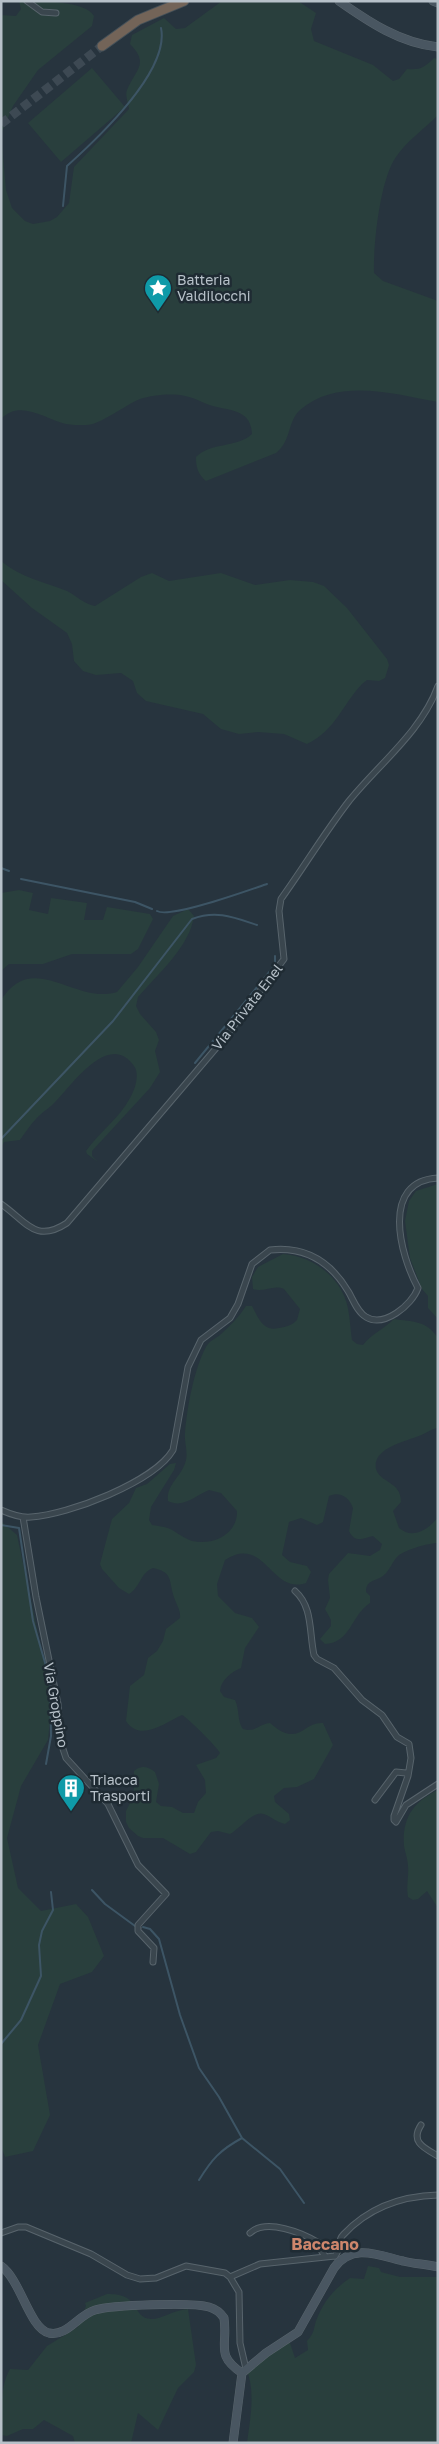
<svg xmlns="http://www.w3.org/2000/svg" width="439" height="2444" font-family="'Golos Text',sans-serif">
  <rect width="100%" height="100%" fill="#27343e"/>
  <path fill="#293f3d" d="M19,1C37,1 85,0 94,16L92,26L38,70L13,106L1,134L6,190L12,208L25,221L33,224L50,221L57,217L69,203L74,167L129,109C128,103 125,95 127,90C135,70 150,64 130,44L132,35L164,18L176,29L185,28L222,1H298L316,13L311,29L314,41L373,65L393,81L399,79L407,69C420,70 424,68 434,58L438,59L437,116C424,129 406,142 396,157C380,179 373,246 374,273L383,281L438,301V402C394,394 338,377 300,410C287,422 292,440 276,453L206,481C198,474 196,468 196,457C211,442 237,448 252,434C251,412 235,411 217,407C206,405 196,398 185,396C172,393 153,395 140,399C125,405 99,426 85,425C79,425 71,425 66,424C45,419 20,399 1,419V15L16,16L21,9Z
    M92,68L125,107L61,162L28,123Z
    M1,561C20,577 44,582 67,591C77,596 84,604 95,606L141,577L152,573L169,581L221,573L255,585L290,580L313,582L324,586L347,608L387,659L389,665L385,678L379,681L367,680L362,684C342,705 336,730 307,744L284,734L258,732L239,734L221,729L203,714L146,701L137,693L133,681L121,673L96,675L83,671L74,661L72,644L67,633L32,608L1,580Z
    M19,890L33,893L29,910L48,914L51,898L87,903L84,920H103L107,907L150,914L153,919L138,949L131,954H72L43,964H9L1,971V893Z
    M188,909L194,916C190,946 158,974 138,997L136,1006L140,1014L156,1032L159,1040L155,1051L160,1072L150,1088L92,1151V1156L98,1162L87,1154L86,1151C99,1132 119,1119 130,1098C135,1090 140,1074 134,1066C109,1030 72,1085 56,1101C50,1108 42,1112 36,1119C30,1125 25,1133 20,1140L4,1142L1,1148V1000C33,949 75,1005 117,992L138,967L173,916Z
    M438,1184V1319L428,1308V1296L422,1289L410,1258L405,1221L409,1201L416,1191Z
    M283,1254C311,1256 338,1275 346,1301C350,1313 350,1327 352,1340L357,1344L363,1345C372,1333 383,1330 394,1319C413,1322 426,1320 438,1338V1428C430,1429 424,1435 416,1437C403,1442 372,1449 376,1469C380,1483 401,1481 401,1502L393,1511L399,1528C413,1540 429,1529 438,1517V1543C428,1543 405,1550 398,1556C392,1562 390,1570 384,1575C376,1582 366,1579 366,1592L370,1596V1603C351,1615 351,1643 325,1644L320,1639L331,1626V1620L325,1609L330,1598L328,1580L329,1574L348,1553L370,1556L380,1550L382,1544L373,1536C362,1539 355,1543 349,1531L353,1508C349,1497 340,1491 329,1496L323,1522L317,1525L301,1518L289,1522L282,1555L290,1562L307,1566L311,1572L306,1583C271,1595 265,1534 225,1560L217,1584L218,1596L235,1613L252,1618L259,1627L245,1648L241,1668C231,1672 221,1680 220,1691L224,1697L235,1700C240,1711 237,1721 243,1729C255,1733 259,1724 270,1723C299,1749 303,1721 323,1723L333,1745L314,1779L297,1787L284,1788L274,1796L275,1802L289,1814L290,1820L285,1824C276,1822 272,1817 264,1814C253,1810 240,1829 230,1834L218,1831L211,1832L196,1852L190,1854L163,1838H143L138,1836L129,1828L126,1822V1811L134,1795V1771C141,1765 147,1766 155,1772L159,1784L156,1802L161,1806L172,1807L183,1813H194L198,1802L206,1793L205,1780L196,1765L216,1758L220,1753C218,1748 188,1718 182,1715C166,1722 140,1743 126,1721L130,1686L144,1675L148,1658L157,1651L163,1641L166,1629L180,1618C181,1609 175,1603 173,1594C169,1579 172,1572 153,1568C140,1573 140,1588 129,1594L119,1588L102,1569L100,1564L112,1519L129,1503L136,1488L147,1484L170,1464L176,1463L174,1470L151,1507L149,1520L152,1525C157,1526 160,1526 164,1527C174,1529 182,1538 192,1541C213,1546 238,1534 237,1511L221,1493L209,1490C196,1495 183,1509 168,1501C166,1484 182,1477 186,1460C188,1451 184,1442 185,1433C187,1408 194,1369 206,1347C209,1341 215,1339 220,1335C230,1326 239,1317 246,1306H252C259,1319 263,1332 279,1328C287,1327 292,1325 297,1320L300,1309L284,1289C273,1284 264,1293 253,1289L252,1277L258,1267Z
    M1,1521L17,1535L52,1700L48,1740L21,1786L7,1838L18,1888L41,1911L76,1904L88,1917L104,1956L92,1972L60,1984L38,2045L50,2115L33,2151L5,2157L1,2146Z
    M438,1790V1908L427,1891L418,1899L413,1900L408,1897C406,1886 409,1876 408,1866C408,1859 405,1853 404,1846C402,1818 413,1802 438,1790Z
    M368,2266L379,2268L381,2272L400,2277H438V2443H247C250,2420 256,2390 246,2369L289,2340L295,2358L308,2350L307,2341C315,2332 313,2331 316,2321C323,2302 334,2289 350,2278L364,2279Z
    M107,2294C142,2293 131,2318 151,2319C159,2320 174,2310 188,2309L196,2365L194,2372L178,2388L158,2430L138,2413L131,2443H75L73,2436L44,2420L33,2429H23L7,2436L1,2435C1,2415 0,2385 10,2369L28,2370L47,2346L78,2327L86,2306L85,2303Z"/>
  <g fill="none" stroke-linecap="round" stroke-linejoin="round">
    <path stroke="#3d5565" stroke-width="2" d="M63,206L67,166C96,140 170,71 161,28
      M1,868L9,871
      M21,879L135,902L152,909
      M157,911C170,919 249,890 267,884
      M195,1063L271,970L275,965V956
      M1,1139L113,1021L192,919C216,910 233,917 257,925
      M1,1525L19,1528L33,1621L50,1680L51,1736L46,1764
      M92,1890L105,1904L135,1926
      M143,1927L150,1929L159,1939L180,2015L199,2068L219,2097L242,2138L280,2169L304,2203
      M1,2044L21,2020L41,1976L39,1945L42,1931L53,1910L51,1892
      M199,2180C212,2159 220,2150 242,2138"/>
    <path stroke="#3d4953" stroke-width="9" stroke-dasharray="9 4.5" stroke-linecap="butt" d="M1,124L102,46"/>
    <g stroke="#58646c" stroke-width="7">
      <path id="street" d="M27,1L42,12L56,13
        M1,1204C26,1221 35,1244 67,1223L223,1040L284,959L279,911L281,899C304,867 325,832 349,801C379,764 422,731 438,686
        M1,1510C10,1514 21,1518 31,1517C68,1515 154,1482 173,1450L188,1367L201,1340L230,1318L238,1304L252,1264L270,1250C305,1246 330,1261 348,1291C353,1299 357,1312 366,1317C384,1328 412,1305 418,1288C400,1255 380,1181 438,1178
        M23,1517L36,1597L58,1704L61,1743L66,1758L108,1804L138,1865L166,1894L138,1925V1931L154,1948L153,1962
        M295,1591C313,1607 309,1632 314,1655L317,1659L334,1668L362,1700L382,1715L397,1737L409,1744L411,1758L408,1776
        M375,1800L396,1772L406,1773L408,1776L394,1816V1820L396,1822L406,1805L438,1784
        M421,2125C410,2142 424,2148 438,2156
        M1,2233L18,2227H26L91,2254L127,2275L140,2279L156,2278L186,2266L225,2273L230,2277L260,2264L335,2256
        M250,2233C266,2218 303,2233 319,2243L318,2246L325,2256
        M335,2256C341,2249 337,2241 343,2235C368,2208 401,2196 438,2195
        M230,2277L239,2292L240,2343L246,2369"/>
    </g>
    <g stroke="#58646c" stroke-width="9">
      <path id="secondary" d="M339,1C369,22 400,43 438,47
        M433,1L438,3
        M1,2266C21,2280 29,2328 49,2333C67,2337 78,2315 95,2310C112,2305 192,2302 209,2307C216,2309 220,2312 224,2318C228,2346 215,2355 242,2373
        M233,2443L242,2373L266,2353L298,2332L334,2268C352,2243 378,2255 403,2261C414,2264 426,2264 438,2267"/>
    </g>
    <g stroke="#455159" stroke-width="11">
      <path id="highway" d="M102,46L138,20L184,1"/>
    </g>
    <use href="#street" stroke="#3a464e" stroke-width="5"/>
    <use href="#secondary" stroke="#495661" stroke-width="8"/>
    <use href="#highway" stroke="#736458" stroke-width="9"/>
  </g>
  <defs>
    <g id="sight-pin" transform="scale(1.4375)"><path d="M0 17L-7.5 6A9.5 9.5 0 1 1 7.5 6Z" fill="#0f9aa8" stroke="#1f2b33"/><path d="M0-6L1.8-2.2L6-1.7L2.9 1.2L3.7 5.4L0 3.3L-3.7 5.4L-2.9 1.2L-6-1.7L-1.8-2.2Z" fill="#fff"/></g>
    <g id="building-pin" transform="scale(1.4375)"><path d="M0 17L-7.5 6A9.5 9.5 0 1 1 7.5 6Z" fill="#0f9aa8" stroke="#1f2b33"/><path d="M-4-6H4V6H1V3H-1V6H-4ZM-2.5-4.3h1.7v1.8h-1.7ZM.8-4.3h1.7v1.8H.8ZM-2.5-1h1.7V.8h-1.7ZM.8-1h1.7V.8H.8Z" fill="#fff"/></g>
  </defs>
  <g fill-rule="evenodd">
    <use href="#sight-pin" x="158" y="288"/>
    <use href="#building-pin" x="71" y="1788"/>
  </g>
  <g text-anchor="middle" stroke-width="5" stroke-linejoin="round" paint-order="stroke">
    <g font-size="14" fill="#b7c1c9" stroke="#1f2b33" text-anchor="start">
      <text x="177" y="285">Batteria<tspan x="177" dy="16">Valdilocchi</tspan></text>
      <text x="90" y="1785">Triacca<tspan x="90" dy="16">Trasporti</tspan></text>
    </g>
    <g font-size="14" fill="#b7c1c9" stroke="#1f2b33">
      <text transform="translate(247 1007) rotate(-52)" y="5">Via Privata Enel</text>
      <text transform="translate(56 1705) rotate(80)" y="5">Via Groppino</text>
    </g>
    <g font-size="16" font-weight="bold" fill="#ce866c" stroke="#1f2b33">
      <text x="325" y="2250">Baccano</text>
    </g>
  </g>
  <rect width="439" height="2444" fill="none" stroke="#b7c1c9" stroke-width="5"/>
</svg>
